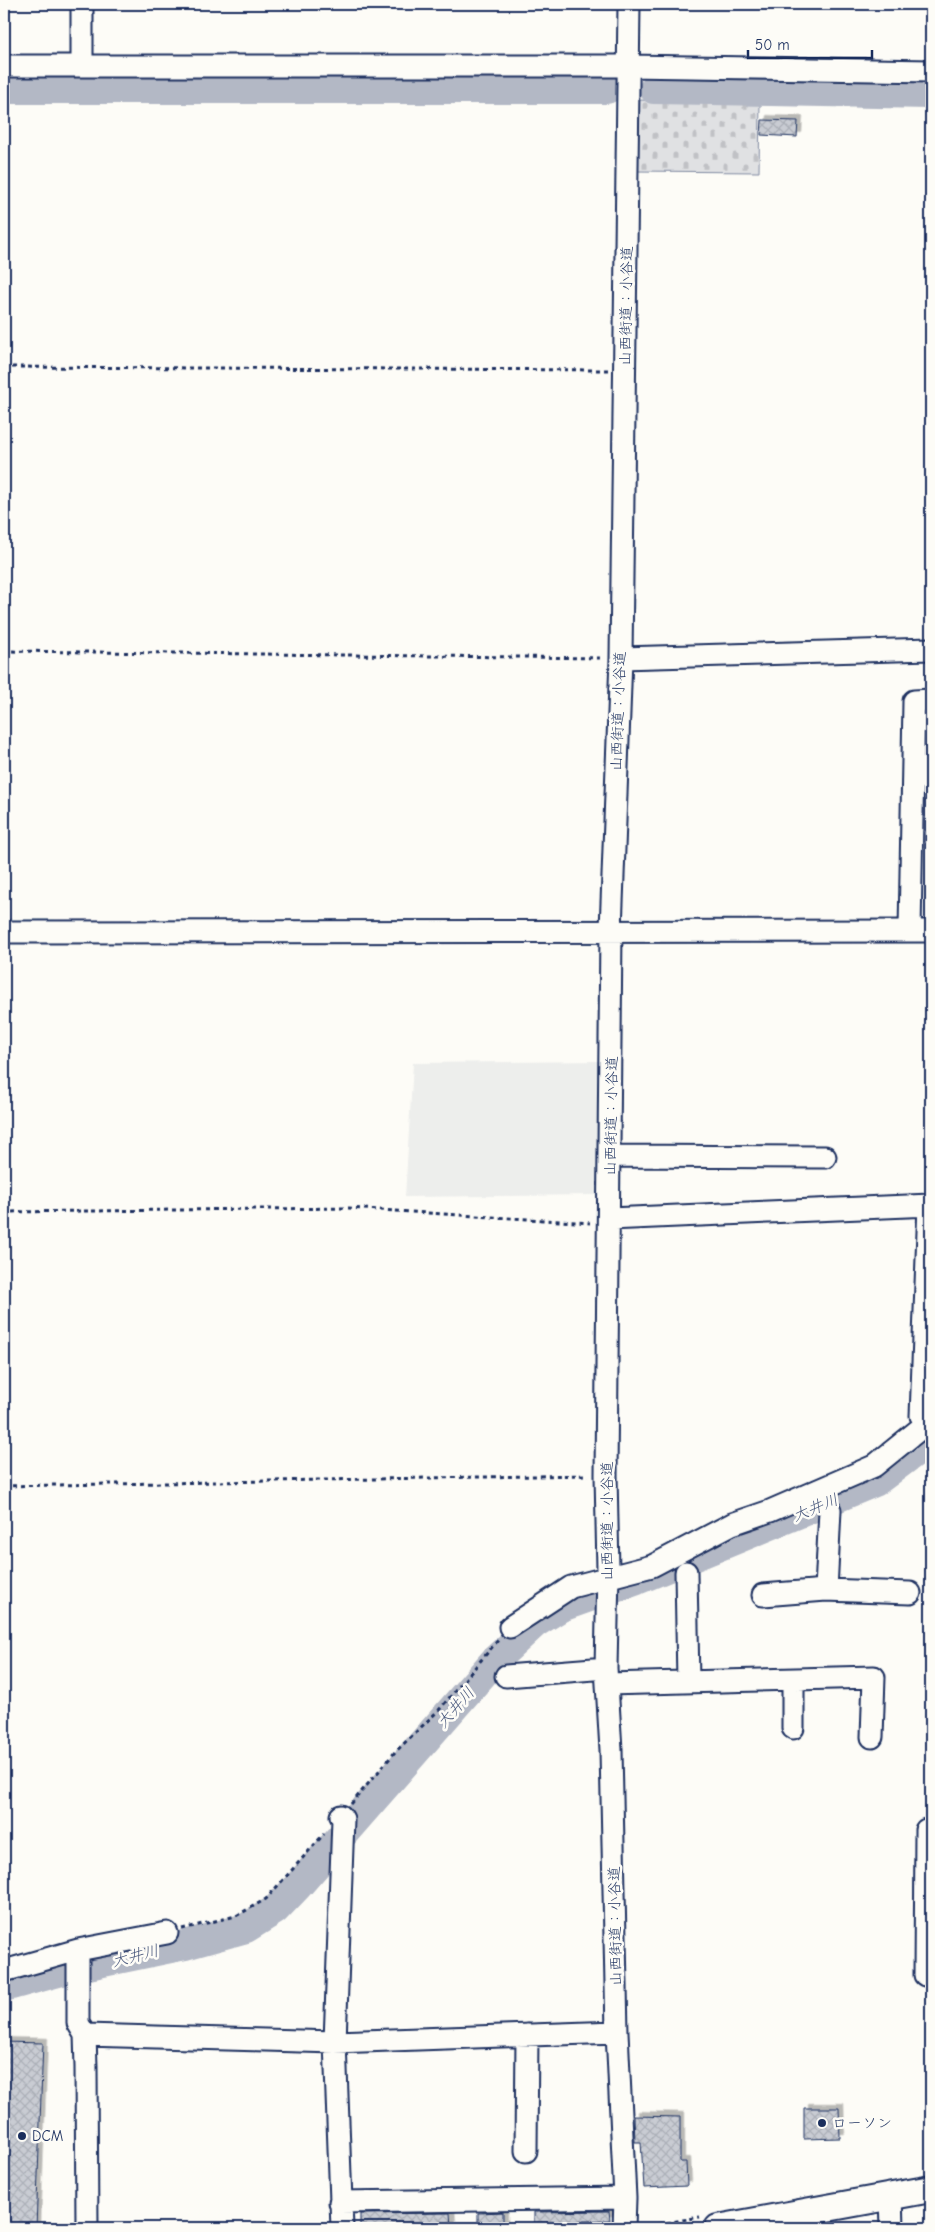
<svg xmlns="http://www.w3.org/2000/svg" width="935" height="2232" font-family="'Comic Neue','Klee One',sans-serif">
  <defs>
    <pattern id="cemetery-stones" width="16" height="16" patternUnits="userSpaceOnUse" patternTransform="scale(1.25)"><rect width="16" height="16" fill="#e0e1e3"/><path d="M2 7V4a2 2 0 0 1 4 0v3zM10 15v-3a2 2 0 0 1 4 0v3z" fill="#c0c1c5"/></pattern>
    <pattern id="building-cross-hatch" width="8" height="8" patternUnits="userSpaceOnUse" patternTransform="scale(1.25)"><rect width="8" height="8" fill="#c9ccd3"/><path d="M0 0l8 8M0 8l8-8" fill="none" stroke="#acb0b8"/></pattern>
    <filter id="shadow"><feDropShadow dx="4.5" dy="-4.5" stdDeviation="0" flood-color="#0004"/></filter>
  </defs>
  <rect width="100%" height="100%" fill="#fdfcf7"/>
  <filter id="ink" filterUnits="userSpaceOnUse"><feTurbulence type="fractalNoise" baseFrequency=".02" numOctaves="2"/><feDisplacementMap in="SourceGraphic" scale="10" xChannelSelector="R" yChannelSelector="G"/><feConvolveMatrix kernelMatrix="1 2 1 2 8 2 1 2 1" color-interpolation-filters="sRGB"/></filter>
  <g filter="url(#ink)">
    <path fill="#edeeec" d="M605,1061L599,1195L405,1197L413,1063Z"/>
    <path fill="url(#cemetery-stones)" stroke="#7e88a0" d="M635,100L760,102L759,172L634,171Z"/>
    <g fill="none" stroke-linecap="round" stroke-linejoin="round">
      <path stroke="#b3b8c5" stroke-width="30" d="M4,89H607
        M654,89L931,94
        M4,1987L69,1969L185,1945L246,1928L275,1910L297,1887L495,1660L535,1623L561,1607L637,1580L875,1482L931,1440"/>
    </g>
    <path fill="url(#building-cross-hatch)" stroke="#1b2f5e" filter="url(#shadow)" d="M762,120L798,121L797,137L761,135Z
      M4,2042L43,2043L36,2228H4Z
      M804,2108H839L840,2138L804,2139Z
      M634,2116L680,2117V2162H686L687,2186L644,2188L641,2142H635Z
      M609,2211L610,2220L534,2223V2212Z
      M503,2212V2228H478V2213Z
      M450,2213L451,2227L360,2228V2214Z"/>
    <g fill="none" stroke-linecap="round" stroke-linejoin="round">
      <g stroke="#1b2f5e" stroke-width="25">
        <path id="minor" d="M4,66H628L931,71
          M82,66V4
          M621,658L931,649
          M910,931L914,701L931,700
          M4,932L931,931
          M610,1156L825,1157
          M609,1219L931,1205
          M927,1424L921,1416L929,1205
          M820,1490L830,1510L826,1590L910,1593
          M686,1572L688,1682
          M763,1595L826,1590
          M510,1627L571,1587L652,1566L732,1524L770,1511L874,1466L931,1420
          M506,1676L606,1668
          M793,1680V1728
          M607,1684L874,1677L872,1737
          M931,1830H926L925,1975H931
          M78,1950V2023L85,2035L86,2067L87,2228
          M4,1971L78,1950L167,1933
          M85,2035L335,2042L343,1819L341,1816
          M526,2151L527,2035
          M891,2196L892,2228
          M340,2202L625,2198
          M342,2228L335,2042L617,2032
          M624,2228L625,2198L617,2032L611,1750L606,1668L608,1570L606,1475L611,930L621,658L629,4"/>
      </g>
      <g stroke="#1b2f5e" stroke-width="30">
        <path id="major" d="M718,2228L931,2189"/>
      </g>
      <path stroke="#1b2f5e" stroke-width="3" stroke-dasharray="4 4" stroke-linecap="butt" d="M4,367L608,370
        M4,651L603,658
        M4,1212L349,1208L590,1223
        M4,1486L588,1475
        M351,1804L395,1752L439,1710L499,1639
        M182,1929L236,1916L266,1899L324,1834
        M643,2227L700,2217"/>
      <use href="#minor" stroke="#fdfcf7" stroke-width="21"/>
      <use href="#major" stroke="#fdfcf7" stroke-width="26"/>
    </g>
  </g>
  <g fill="#1b2f5e" stroke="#fdfcf7" stroke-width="2">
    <circle cx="822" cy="2123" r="5"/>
    <circle cx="22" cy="2136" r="5"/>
  </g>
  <g text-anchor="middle" stroke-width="5" stroke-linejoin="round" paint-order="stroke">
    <g font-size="15" fill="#1b2f5e" stroke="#fdfcf7">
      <text transform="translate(626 306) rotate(-89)" y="5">山西街道：小谷道</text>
      <text transform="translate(618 711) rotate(-88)" y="5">山西街道：小谷道</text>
      <text transform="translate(611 1116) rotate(-89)" y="5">山西街道：小谷道</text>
      <text transform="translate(607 1521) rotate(-90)" y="5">山西街道：小谷道</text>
      <text transform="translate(615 1926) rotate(-91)" y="5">山西街道：小谷道</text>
    </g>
    <g font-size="15" fill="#1b2f5e" stroke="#fdfcf7" text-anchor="start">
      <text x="832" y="2128">ローソン</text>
      <text x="32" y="2141">DCM</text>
    </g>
    <g font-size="16" font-style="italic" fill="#49587d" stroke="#fdfcf7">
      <text transform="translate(815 1507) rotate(-22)" y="6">大井川</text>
      <text transform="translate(455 1707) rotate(-49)" y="6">大井川</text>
      <text transform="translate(135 1955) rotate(-14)" y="6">大井川</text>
    </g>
  </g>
  <rect width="935" height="2232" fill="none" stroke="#fdfcf7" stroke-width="20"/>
  <rect x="10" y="10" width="915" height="2212" fill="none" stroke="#1b2f5e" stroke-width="2" filter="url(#ink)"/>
  <path d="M748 50v8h124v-8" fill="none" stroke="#1b2f5e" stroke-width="2.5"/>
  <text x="755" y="50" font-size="15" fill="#1b2f5e" stroke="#fdfcf7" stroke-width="4" paint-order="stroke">50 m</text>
</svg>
